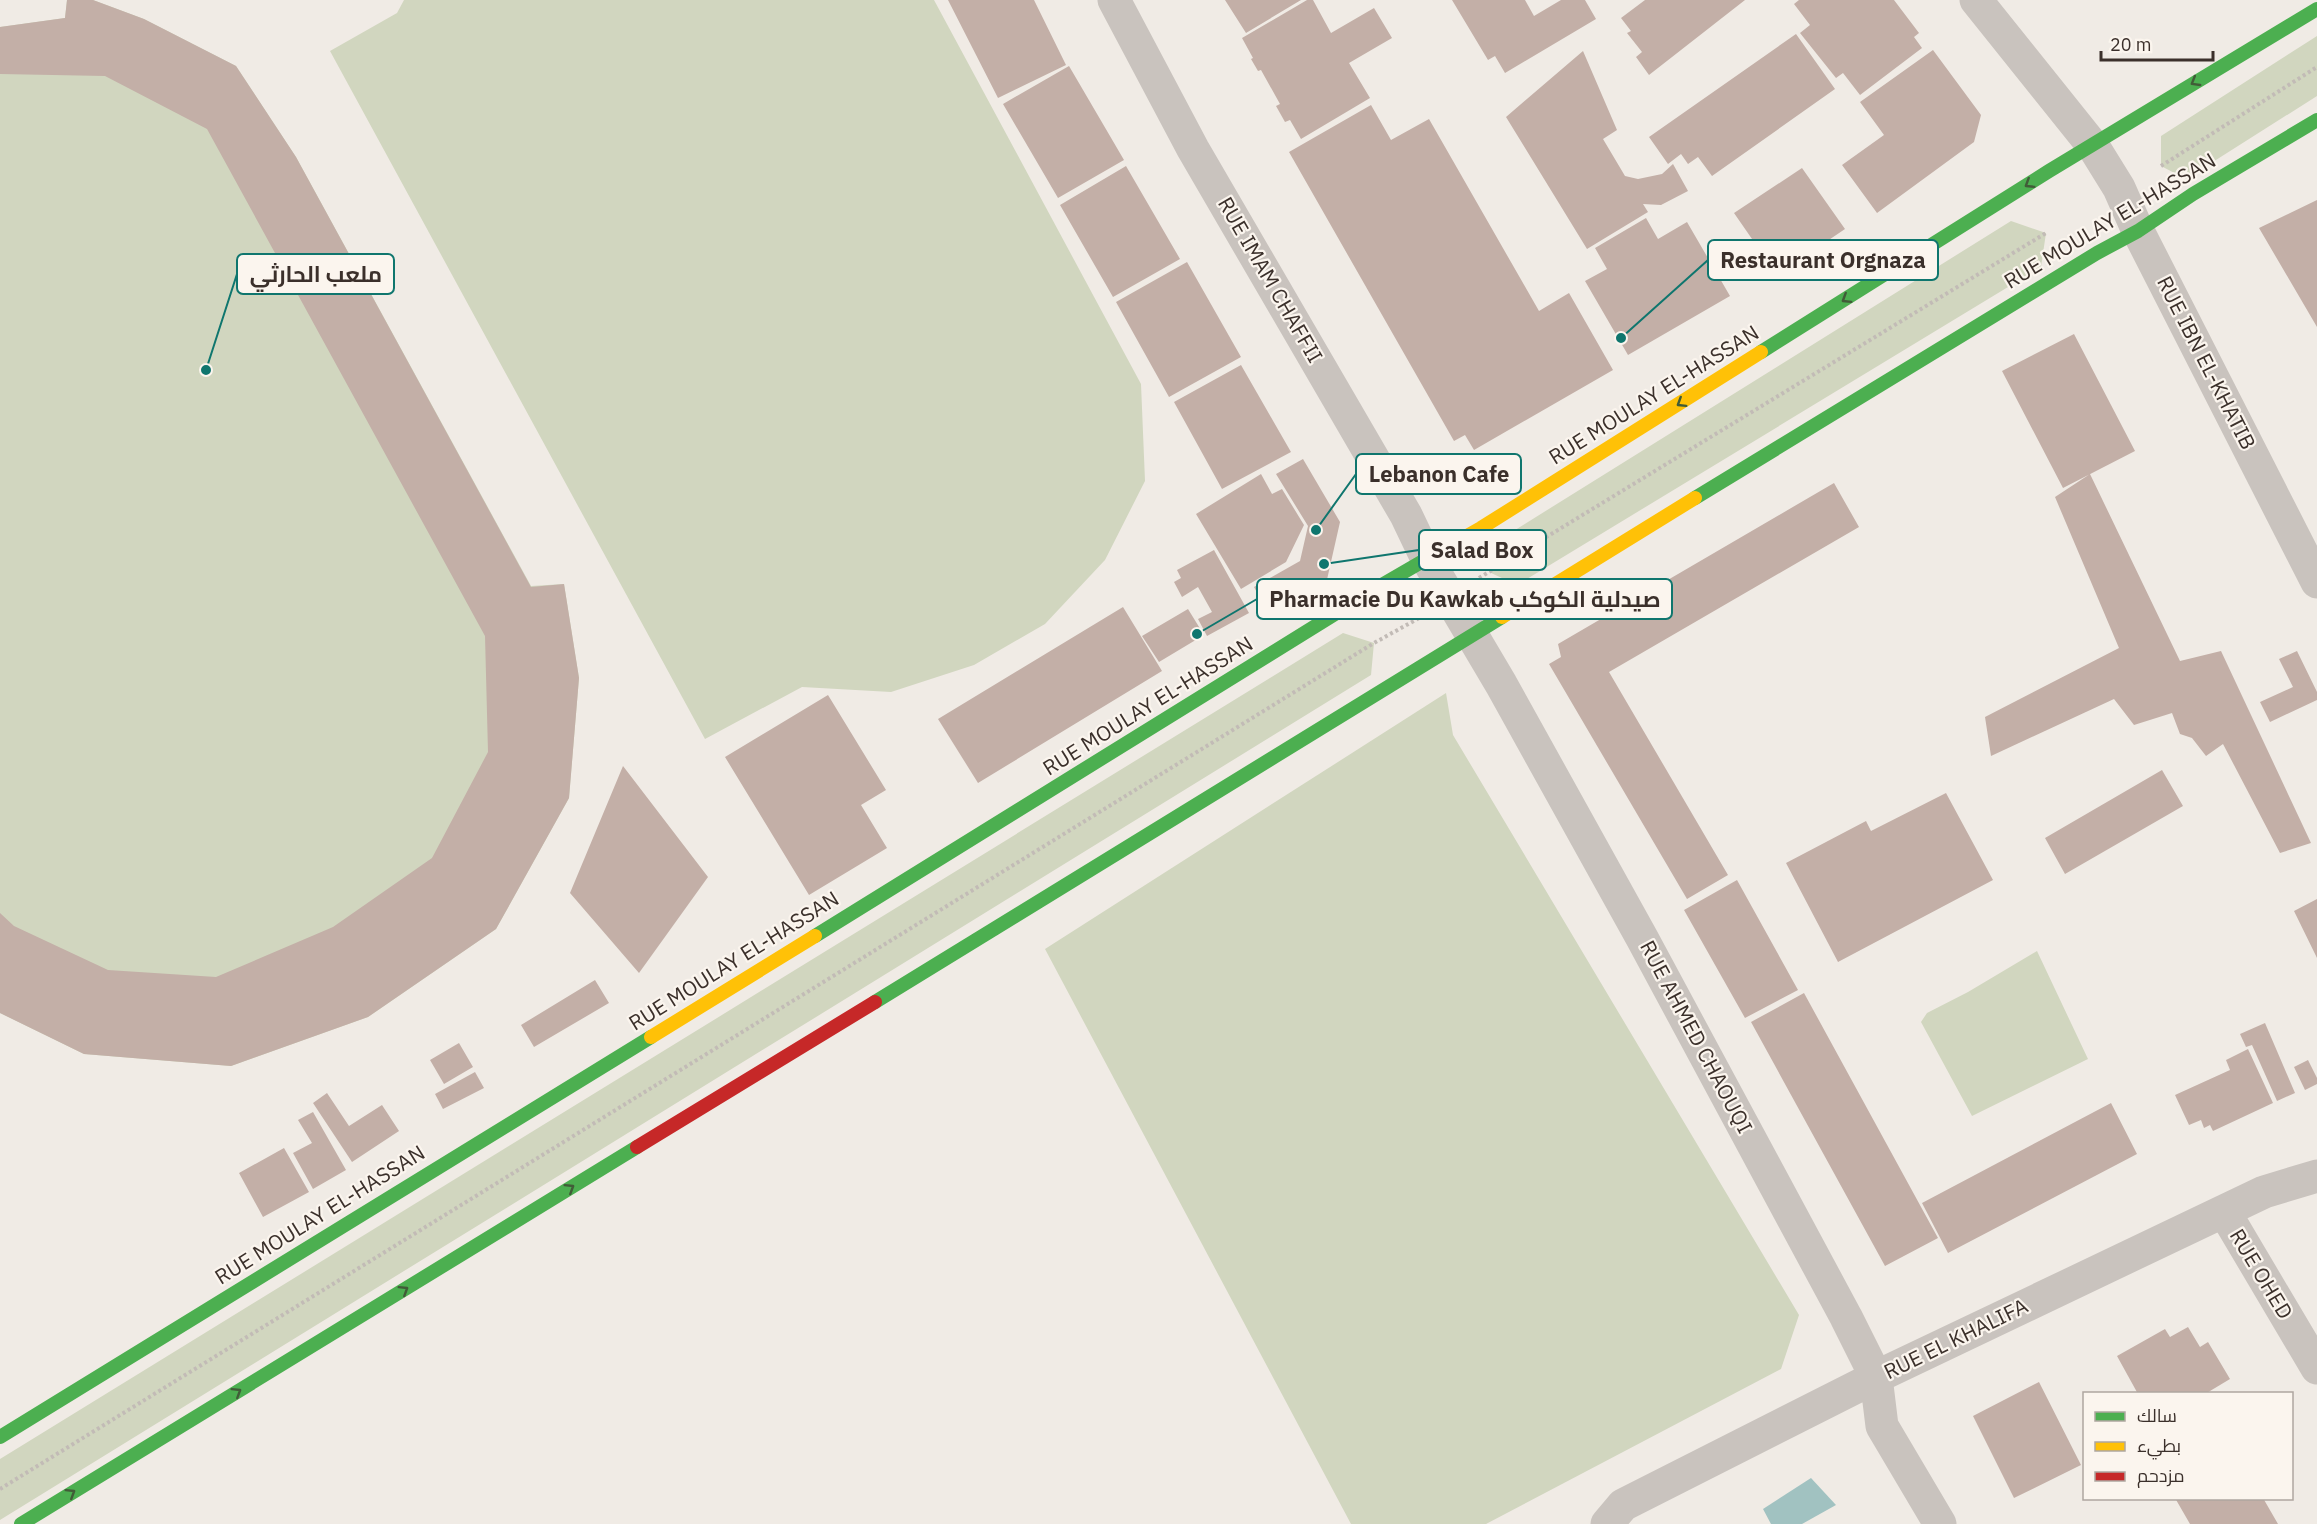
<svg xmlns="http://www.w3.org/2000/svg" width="2317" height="1524" font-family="'IBM Plex Sans',Cairo,sans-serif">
  <rect width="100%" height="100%" fill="#f0ebe5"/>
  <path fill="#d1d6bf" d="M67,0H93L144,19L236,66L296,157L531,586L564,584L579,678L569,798L496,929L368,1017L231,1066L84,1054L0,1013V27L65,18Z
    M404,0H934L1141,384L1145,481L1105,560L1045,624L974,665L891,692L802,687L705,739L330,51L397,13Z
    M2317,36V96L2186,179L2161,166V136Z
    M2011,221L2046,233L2041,267L1517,585L1489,572L1491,545Z
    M1343,633L1374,643L1371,675L0,1520V1459Z
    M1446,693L1453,735L1799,1315L1781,1369L1486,1524H1351L1045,949Z
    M2037,951L2088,1059L1972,1116L1921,1022L1927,1013L1968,992Z"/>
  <path fill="#a1c2c1" d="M1811,1478L1836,1505L1802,1524H1771L1763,1509Z"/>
  <path fill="#c3afa7" d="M67,0H93L144,19L236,66L296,157L531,587L564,584L579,678L569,798L496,929L368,1017L231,1066L84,1054L0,1013V913L14,926L108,970L216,977L333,927L432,858L488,752L485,636L207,129L105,76L0,74V27L65,18Z
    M948,0H1034L1066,65L998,98Z
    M1225,0H1301L1246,33Z
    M1307,0H1313L1331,33L1374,8L1392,38L1349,63L1370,98L1301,139L1290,120L1285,122L1276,106L1280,104L1261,70L1258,71L1251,59L1253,58L1242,38Z
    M1452,0H1525L1534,16L1561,0H1585L1596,19L1505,73L1495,56L1488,60Z
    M1645,0H1745L1649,75L1636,57L1642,52L1627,33L1631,31L1621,18Z
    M1799,0H1894L1919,33L1914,37L1922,48L1860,95L1843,73L1836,78L1800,33L1810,25L1794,4Z
    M1796,34L1835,89L1712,176L1698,157L1688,164L1681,154L1668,164L1649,137Z
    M1933,50L1981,115L1974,142L1877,213L1842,165L1884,135L1860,102Z
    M1583,51L1617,130L1603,139L1625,176L1638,179L1662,174L1673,164L1688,191L1661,205L1643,204L1648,212L1587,249L1506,117Z
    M1069,66L1124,160L1058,198L1003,104Z
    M1371,105L1391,140L1429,119L1539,311L1569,293L1613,370L1474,450L1465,435L1454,441L1289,152Z
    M1126,166L1180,259L1113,297L1060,205Z
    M1802,168L1845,229L1777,275L1734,213Z
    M2317,200V327L2259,228Z
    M1646,218L1658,239L1687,222L1730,296L1628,355L1585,281L1607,269L1595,248Z
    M1187,262L1241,357L1169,397L1116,302Z
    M2074,334L2135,451L2063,488L2002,371Z
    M1241,365L1291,452L1222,489L1174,402Z
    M1303,459L1340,522L1326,584L1270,616L1254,587L1300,561L1308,526L1276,474Z
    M1261,474L1272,494L1282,489L1304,525L1286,562L1241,589L1196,514Z
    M2090,474L2180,661L2221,651L2311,843L2280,853L2223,744L2206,756L2192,738L2180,734L2172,713L2134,725L2114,699L1991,756L1985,717L2119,648L2055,497Z
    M1834,483L1859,527L1609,672L1728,875L1687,899L1549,664L1561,657L1558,644Z
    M1214,550L1249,613L1207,636L1198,619L1212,612L1198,587L1182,597L1174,582L1181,578L1177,570Z
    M1123,607L1162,671L978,783L938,719Z
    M1188,609L1204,635L1159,662L1142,636Z
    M2297,651L2317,692V700L2270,722L2260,702L2293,687L2279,659Z
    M828,695L886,790L861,805L887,848L809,895L725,757Z
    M623,766L708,877L639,973L570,893Z
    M2162,770L2183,806L2065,874L2045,838Z
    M1946,793L1993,880L1838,962L1786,863L1866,821L1871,831Z
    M1737,880L1798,990L1745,1018L1684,910Z
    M2317,899V958L2294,911Z
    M595,980L609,1003L534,1047L521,1025Z
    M1804,993L1938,1238L1885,1266L1751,1022Z
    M2265,1023L2295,1093L2277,1101L2252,1045L2246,1047L2240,1034Z
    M459,1043L473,1067L444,1084L430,1060Z
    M2248,1049L2273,1103L2213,1131L2210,1125L2204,1128L2201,1120L2189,1125L2175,1095L2230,1070L2226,1060Z
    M2308,1060L2317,1078V1084L2305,1090L2294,1067Z
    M475,1072L484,1088L443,1109L435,1094Z
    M327,1093L349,1126L382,1105L399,1131L352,1162L313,1103Z
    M2111,1103L2137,1154L1948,1253L1922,1203Z
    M313,1112L346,1170L313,1189L293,1153L312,1143L298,1120Z
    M284,1148L309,1192L263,1217L239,1173Z
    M2188,1327L2200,1347L2208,1342L2230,1379L2205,1394L2158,1392L2138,1394L2117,1356L2165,1329L2170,1337Z
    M2039,1382L2081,1465L2014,1498L1973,1416Z
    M2175,1498H2263L2278,1524H2190Z"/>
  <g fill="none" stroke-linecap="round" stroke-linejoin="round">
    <path stroke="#c2bbb6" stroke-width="4" stroke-dasharray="3 3" stroke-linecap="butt" d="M2161,166L2317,67
      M1479,578L2046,233
      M0,1489L1374,643L1421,617"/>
    <path stroke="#c9c3be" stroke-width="33" d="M1114,0L1193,149L1406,515L1427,559L1501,684L1642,938L1846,1317L1876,1377L1882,1426L1940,1524
      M1976,0L2093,146L2119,188L2138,231L2317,582
      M2224,1211L2317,1368
      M1607,1524L1623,1505L1876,1377L2264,1192L2317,1176"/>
    <path stroke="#4caf50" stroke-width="14" d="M1761,352L2049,171L2317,9
      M1695,498L2097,253L2138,231L2193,194L2317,120
      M815,936L1380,586L1430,557
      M875,1002L1502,617
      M0,1437L651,1037
      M21,1524L637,1147"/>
    <path stroke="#ffc107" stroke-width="14" d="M1430,557L1481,528L1761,352
      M1502,617L1695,498
      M651,1037L815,936"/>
    <path stroke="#c62828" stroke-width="14" d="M637,1147L875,1002"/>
  </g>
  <defs><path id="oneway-chevron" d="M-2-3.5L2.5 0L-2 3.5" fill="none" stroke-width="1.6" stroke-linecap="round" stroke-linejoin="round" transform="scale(1.5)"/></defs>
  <g stroke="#415c38">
    <use href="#oneway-chevron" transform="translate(2195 82) rotate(149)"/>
    <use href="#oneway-chevron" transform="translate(2029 184) rotate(148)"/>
    <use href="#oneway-chevron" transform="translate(1846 299) rotate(148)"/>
    <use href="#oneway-chevron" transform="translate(1681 403) rotate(148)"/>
    <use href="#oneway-chevron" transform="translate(570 1188) rotate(-32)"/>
    <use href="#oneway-chevron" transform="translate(404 1290) rotate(-32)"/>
    <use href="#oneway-chevron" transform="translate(237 1392) rotate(-32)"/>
    <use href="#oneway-chevron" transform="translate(71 1493) rotate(-32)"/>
  </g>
  <g text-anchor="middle" stroke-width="4.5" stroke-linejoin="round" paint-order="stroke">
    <g font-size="21" fill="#3b302b" stroke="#fbf5ee">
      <text transform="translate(2110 221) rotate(-31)" y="7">RUE MOULAY EL-HASSAN</text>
      <text transform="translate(1270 280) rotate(60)" y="7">RUE IMAM CHAFFII</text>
      <text transform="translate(2206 363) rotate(63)" y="7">RUE IBN EL-KHATIB</text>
      <text transform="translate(1654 395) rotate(-32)" y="7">RUE MOULAY EL-HASSAN</text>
      <text transform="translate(1148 706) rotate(-32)" y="7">RUE MOULAY EL-HASSAN</text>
      <text transform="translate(734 961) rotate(-32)" y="7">RUE MOULAY EL-HASSAN</text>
      <text transform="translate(1696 1037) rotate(62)" y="7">RUE AHMED CHAOUQI</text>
      <text transform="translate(320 1215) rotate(-32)" y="7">RUE MOULAY EL-HASSAN</text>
      <text transform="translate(2261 1274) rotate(59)" y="7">RUE OHED</text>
      <text transform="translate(1956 1339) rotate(-26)" y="7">RUE EL KHALIFA</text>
    </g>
  </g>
  <path fill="none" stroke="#0f766e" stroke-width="2" d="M1621 338L1708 260M206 370L237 274M1316 530L1356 474M1324 564L1419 550M1197 634L1257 599"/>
  <g fill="#0f766e" stroke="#fbf5ee" stroke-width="2">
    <circle cx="1621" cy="338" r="6"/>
    <circle cx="206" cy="370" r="6"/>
    <circle cx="1316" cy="530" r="6"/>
    <circle cx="1324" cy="564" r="6"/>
    <circle cx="1197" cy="634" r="6"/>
  </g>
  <g fill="#fbf5ee" stroke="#0f766e" stroke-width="2">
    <rect x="1708" y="240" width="230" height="40" rx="6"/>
    <rect x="237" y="254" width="157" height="40" rx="6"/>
    <rect x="1356" y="454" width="165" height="40" rx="6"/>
    <rect x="1419" y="530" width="127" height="40" rx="6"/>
    <rect x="1257" y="579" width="415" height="40" rx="6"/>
  </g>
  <g font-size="22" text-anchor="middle" font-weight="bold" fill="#3b302b">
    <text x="1823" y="268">Restaurant Orgnaza</text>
    <text x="316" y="282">ملعب الحارثي</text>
    <text x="1439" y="482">Lebanon Cafe</text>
    <text x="1482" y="558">Salad Box</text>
    <text x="1465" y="607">Pharmacie Du Kawkab صيدلية الكوكب</text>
  </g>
  <rect x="2083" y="1392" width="210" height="108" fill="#fbf5ee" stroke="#aea6a0" stroke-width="1.5"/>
  <rect x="2095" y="1412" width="30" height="9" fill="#4caf50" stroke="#aea6a0" stroke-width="1.5"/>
  <text x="2137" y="1422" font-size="18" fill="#3b302b">سالك</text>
  <rect x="2095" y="1442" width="30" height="9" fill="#ffc107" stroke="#aea6a0" stroke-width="1.5"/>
  <text x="2137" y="1452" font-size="18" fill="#3b302b">بطيء</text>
  <rect x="2095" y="1472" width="30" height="9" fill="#c62828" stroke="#aea6a0" stroke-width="1.5"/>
  <text x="2137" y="1482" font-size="18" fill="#3b302b">مزدحم</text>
  <path d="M2101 51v9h112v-9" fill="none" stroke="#3b302b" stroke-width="3"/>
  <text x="2110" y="51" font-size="18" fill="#3b302b" stroke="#fbf5ee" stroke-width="4.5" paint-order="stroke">20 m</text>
</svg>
